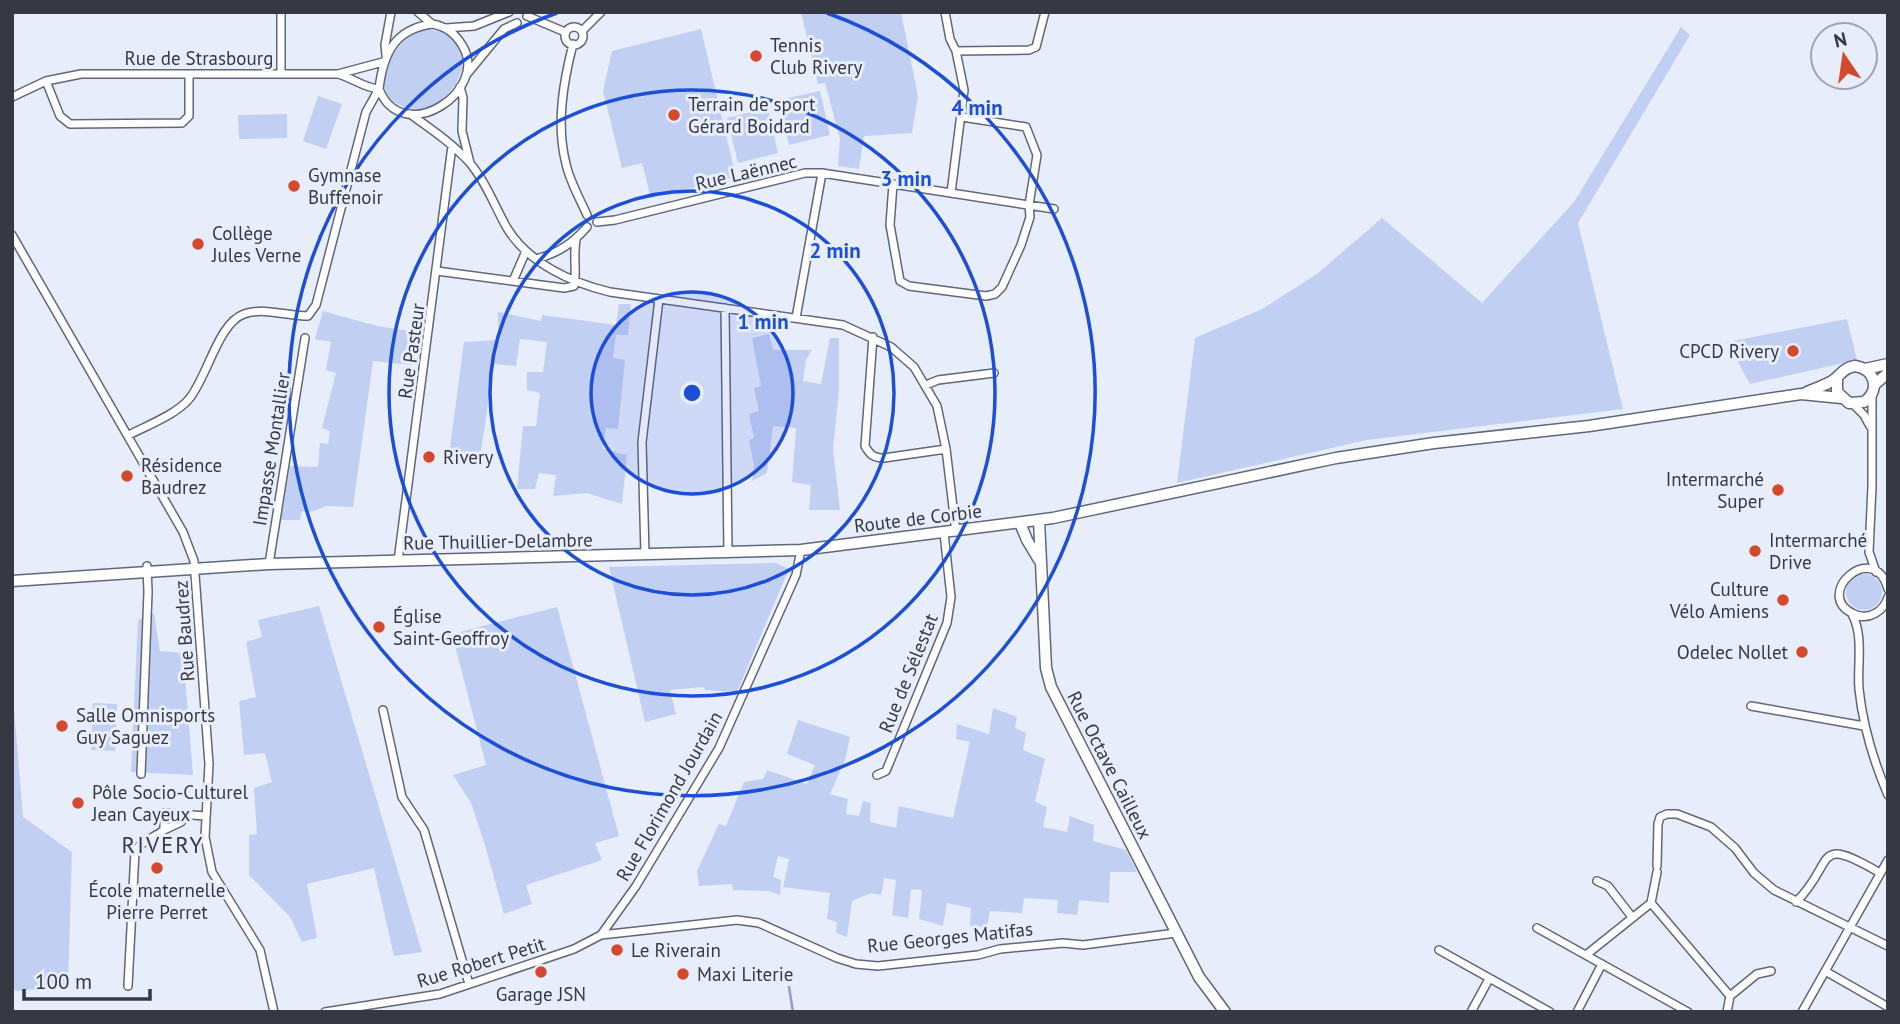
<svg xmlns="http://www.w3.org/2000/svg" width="1900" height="1024" font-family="'PT Sans',sans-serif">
  <rect width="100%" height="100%" fill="#e8edfc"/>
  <path fill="#c1cff3" d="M801,12H901L918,96L912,133L864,136L859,169L838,166L840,139L825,83L818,84Z
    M1681,27L1690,35L1578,223L1623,409L1367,440L1177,483L1195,338L1262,309L1317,274L1382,218L1482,303L1574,202Z
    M426,29C433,30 440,31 447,34C488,54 441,132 396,103C366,84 399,34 426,29Z
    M701,29L736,177L651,198L642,163L622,168L603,91L612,51Z
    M820,91L830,135L789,145L779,100Z
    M318,96L342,104L326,149L303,141Z
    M768,108L778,153L738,163L727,118Z
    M287,114V138L239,139L238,115Z
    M619,304H631L628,335H616L613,358L625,360L618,429L606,428L603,449L627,455L622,504L587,493L553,496L556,475L539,473L535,489H517L523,426H536L540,393L527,390V372H543L547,342L520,339L516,366L494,364L481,451L463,464L448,462L464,342L498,340V312L541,321L542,315L616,325Z
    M323,311L377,326L416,332L412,365L373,361L353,507L327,506L310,512L302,511L300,520H281L290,466L318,467L320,443L328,444L330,431L322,428L336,373L326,370L331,342L315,339Z
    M1847,319L1857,360L1750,384L1727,342Z
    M769,334L773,350H812L806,360L803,381L821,384L830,338H839V390L833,449L840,510H809L811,485L792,482L796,428L773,426L767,473L752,481L754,466L749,440L754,438L749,414L759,411L754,388L761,386L752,338Z
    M776,563L789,569L737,692L705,690L704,687L670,690L676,714L645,722L609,567Z
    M1846 592a18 18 0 1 1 36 0a18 18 0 1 1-36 0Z
    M319,606L422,952L394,956L374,868L307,884L317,938L302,942L290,917L249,875V835L257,834L254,788L272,782L265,753L244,755L239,701L256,697L246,642L262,637L258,620Z
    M557,607L619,836L595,843L602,860L526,885L532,904L504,914L485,845L471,803L453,775L486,765L452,634Z
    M154,613L160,651L183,653L193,775L131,772L138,620Z
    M12,684L23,817L72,852L68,986L16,991L12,987Z
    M93,703L117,704L115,751L91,750Z
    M993,708L1017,717L1015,728L1026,733L1023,750L1045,759L1035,802L1047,807L1043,827L1067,832L1070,816L1094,825L1093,841L1126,850L1137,872H1110L1109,903L1079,900L1077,915L1057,913L1058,900L1024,898L1022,913L990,911L987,927L970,926L971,908L947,903L943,926L919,919L922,890L911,889L908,918L892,915L896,880L884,878L881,895L871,893L852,901L847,937L836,933L837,922L827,919L830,893L783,887L789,859L778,856L773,877L781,880L780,895L768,891L733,890L732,884L699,886L697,871L719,824L726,826L744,782L763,779L767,770L807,784L815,765L787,754L798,720L850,737L845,760L830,794L848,799L846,814L859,816L863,801L871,803L870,822L896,828L899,806L953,818L970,742L956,739L957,724L989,734Z"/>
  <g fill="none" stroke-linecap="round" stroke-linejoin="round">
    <path stroke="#8d9fd2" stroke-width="2.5" d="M789,987L793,1012"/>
    <g stroke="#60677c" stroke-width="10">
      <path id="street" d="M281,12V73
        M418,12L432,24
        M945,12L950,39L956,51L964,90L951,193
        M527,16L565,32
        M432,24C445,26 455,33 462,45C491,90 403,149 379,89C383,55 394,29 432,24Z
        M565 36a9 9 0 1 1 18 0a9 9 0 1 1-18 0Z
        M446,28L474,26L509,12
        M582,31L601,12
        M573,44C563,83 556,125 566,164C570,182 580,199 587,215
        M956,51L1029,50L1036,47L1045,12
        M386,55L385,45L391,12
        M467,74L504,29L517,23
        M46,81L60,116L70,124L182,123L189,116V74
        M460,87L463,98L462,131L470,163
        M12,97L46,81L81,74H338
        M410,114C431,129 452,143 469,162C485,180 495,207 507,228C528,263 572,283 610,292L843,325L891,347L914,367L937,406L946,449L956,532
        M893,184L890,225L900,281L909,286L986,296L995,294L1002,287L1021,245L1030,217L1029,205L1037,155L1026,127L962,117
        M597,222L615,220L805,173H822L1054,209
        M12,235L183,532L194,561L209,764L205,837L212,872L260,950L274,1012
        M536,259C558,253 572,244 587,227
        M437,271L564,288L574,286C577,272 573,256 576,240
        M513,281L526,251
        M725,308L728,552
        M796,318L822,173
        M873,337L865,446C870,455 874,458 884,458L946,449
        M926,385L938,380L994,373
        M1872,396V486L1869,552L1876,572
        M1853,404L1864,415L1870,426
        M129,435C146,426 177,414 189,399C207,378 218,323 244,314C263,307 288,316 308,316L316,305L366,112L379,89C364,88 353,78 338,74L383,62
        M645,554L642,442L659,299
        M398,561L452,146
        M269,564L305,338
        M1888,589C1874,538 1811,595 1854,614C1869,621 1884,611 1888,597
        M1852,614C1864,636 1857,665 1859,689C1863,727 1873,760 1888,795
        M1751,706L1864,726
        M383,710L402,797L424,830L469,984
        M141,774L148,592L147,566
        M877,775L886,771L947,623L951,597L944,533
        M184,815L181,822L164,830V813L206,816
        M1657,866L1658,824L1660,817L1667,814H1677L1711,827L1735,848L1754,873L1774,890L1888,946
        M1597,881L1608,886L1632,917
        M1796,902C1836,863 1812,833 1880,873
        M1651,903L1730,996L1727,1012
        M1651,903L1657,872
        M1537,928L1688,1012
        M601,935L737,920L759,923L837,958L856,964L878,966L978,955L1000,949L1063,943L1083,945L1176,933
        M1439,950L1550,1012
        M1586,955L1651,903
        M1825,971L1888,1007
        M128,986L135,851C142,840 154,838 164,830
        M1730,996L1757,974L1771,971
        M325,1012L440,994L574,949L601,935L636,886L719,748L796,575L801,550
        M1471,1012L1489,979
        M1577,1012L1602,964
        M1802,1012L1888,860"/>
    </g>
    <g stroke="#60677c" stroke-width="13">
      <path id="secondary" d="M1865,369L1888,364
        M1874,385L1888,373
        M1807,392C1816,388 1827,385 1835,379C1842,373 1844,368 1855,366C1875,369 1881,390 1864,402L1849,403L1837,392V378
        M1039,520L1046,668L1051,687L1199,977L1225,1012
        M1020,523L1027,540L1039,560
        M12,581L269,564L801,550L1053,518L1336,458L1434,443L1589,426L1801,394L1841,398"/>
    </g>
    <use href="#street" stroke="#fff" stroke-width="7"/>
    <use href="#secondary" stroke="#fff" stroke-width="10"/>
  </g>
  <circle cx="692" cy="393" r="101" fill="#1d4ed8" fill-opacity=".12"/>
  <g fill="none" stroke="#1d4ed8" stroke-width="3.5">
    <circle cx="692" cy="393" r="101"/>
    <circle cx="692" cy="393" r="202"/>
    <circle cx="692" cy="393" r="303"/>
    <path d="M827 13A403 403 0 1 1 557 13"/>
  </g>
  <g fill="#d4492d" stroke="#e8edfc" stroke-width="2.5">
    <circle cx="756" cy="56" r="7"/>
    <circle cx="674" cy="115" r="7"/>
    <circle cx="294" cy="186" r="7"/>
    <circle cx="198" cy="244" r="7"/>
    <circle cx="1793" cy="351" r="7"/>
    <circle cx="429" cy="457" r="7"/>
    <circle cx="127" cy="476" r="7"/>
    <circle cx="1778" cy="490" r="7"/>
    <circle cx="1755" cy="551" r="7"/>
    <circle cx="1783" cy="600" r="7"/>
    <circle cx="379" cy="627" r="7"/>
    <circle cx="1802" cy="652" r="7"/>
    <circle cx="62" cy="726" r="7"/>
    <circle cx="78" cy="803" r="7"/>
    <circle cx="157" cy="868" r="7"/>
    <circle cx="617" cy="950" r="7"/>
    <circle cx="541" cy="972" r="7"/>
    <circle cx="683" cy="974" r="7"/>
  </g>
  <g text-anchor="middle" stroke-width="6" stroke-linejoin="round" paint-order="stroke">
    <g font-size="19" fill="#363943" stroke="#e8edfc" text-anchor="start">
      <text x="770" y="52">Tennis<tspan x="770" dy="22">Club Rivery</tspan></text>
      <text x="688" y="111">Terrain de sport<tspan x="688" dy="22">Gérard Boidard</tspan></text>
      <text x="308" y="182">Gymnase<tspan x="308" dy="22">Buffenoir</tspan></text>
      <text x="212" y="240">Collège<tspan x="212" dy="22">Jules Verne</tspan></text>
      <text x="1779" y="358" text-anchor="end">CPCD Rivery</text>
      <text x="443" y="464">Rivery</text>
      <text x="141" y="472">Résidence<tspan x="141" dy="22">Baudrez</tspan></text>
      <text x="1764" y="486" text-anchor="end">Intermarché<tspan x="1764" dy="22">Super</tspan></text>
      <text x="1769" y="547">Intermarché<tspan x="1769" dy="22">Drive</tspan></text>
      <text x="1769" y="596" text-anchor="end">Culture<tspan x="1769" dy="22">Vélo Amiens</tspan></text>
      <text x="393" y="623">Église<tspan x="393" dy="22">Saint-Geoffroy</tspan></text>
      <text x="1788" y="659" text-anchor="end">Odelec Nollet</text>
      <text x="76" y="722">Salle Omnisports<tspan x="76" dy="22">Guy Saguez</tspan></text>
      <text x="92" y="799">Pôle Socio-Culturel<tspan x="92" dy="22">Jean Cayeux</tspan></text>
      <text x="157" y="897" text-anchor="middle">École maternelle<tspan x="157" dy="22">Pierre Perret</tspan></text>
      <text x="631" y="957">Le Riverain</text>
      <text x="697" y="981">Maxi Literie</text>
      <text x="541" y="1001" text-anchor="middle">Garage JSN</text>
    </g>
    <g font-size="19" fill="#363943" stroke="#e8edfc">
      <text x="199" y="65">Rue de Strasbourg</text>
      <text transform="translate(746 172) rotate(-13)" y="7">Rue Laënnec</text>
      <text transform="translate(411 351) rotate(-82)" y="7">Rue Pasteur</text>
      <text transform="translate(271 449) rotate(-81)" y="7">Impasse Montallier</text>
      <text transform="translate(918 518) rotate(-7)" y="7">Route de Corbie</text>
      <text transform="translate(498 541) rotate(-1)" y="7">Rue Thuillier-Delambre</text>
      <text transform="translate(184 631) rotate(-94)" y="7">Rue Baudrez</text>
      <text transform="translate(908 673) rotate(-68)" y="7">Rue de Sélestat</text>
      <text transform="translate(1110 765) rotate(63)" y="7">Rue Octave Cailleux</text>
      <text transform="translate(669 796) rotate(-60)" y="7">Rue Florimond Jourdain</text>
      <text transform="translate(950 937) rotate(-6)" y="7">Rue Georges Matifas</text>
      <text transform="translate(481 962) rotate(-17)" y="7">Rue Robert Petit</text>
    </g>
    <g font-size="23" letter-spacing="2" fill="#363943" stroke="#e8edfc">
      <text x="163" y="853">RIVERY</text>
    </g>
  </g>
  <circle cx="692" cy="393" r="10" fill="#1d4ed8" stroke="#e8edfc" stroke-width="3.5"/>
  <g font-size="21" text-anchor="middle" font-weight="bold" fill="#1d4ed8" stroke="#e8edfc" stroke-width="6" stroke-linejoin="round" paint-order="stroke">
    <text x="977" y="115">4 min</text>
    <text x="906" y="186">3 min</text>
    <text x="835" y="258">2 min</text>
    <text x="763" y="329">1 min</text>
  </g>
  <rect width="1900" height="1024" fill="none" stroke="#363943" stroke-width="28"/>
  <g transform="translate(1844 56) rotate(347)"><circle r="33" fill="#e8edfc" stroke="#a1a5b2" stroke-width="2"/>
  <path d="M0-5L12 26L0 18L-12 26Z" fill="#d4492d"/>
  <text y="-10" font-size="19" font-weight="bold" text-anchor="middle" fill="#363943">N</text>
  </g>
  <path d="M24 989v10h126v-10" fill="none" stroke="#363943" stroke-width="3.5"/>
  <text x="35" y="989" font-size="21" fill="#363943" stroke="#e8edfc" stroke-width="5" paint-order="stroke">100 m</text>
</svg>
